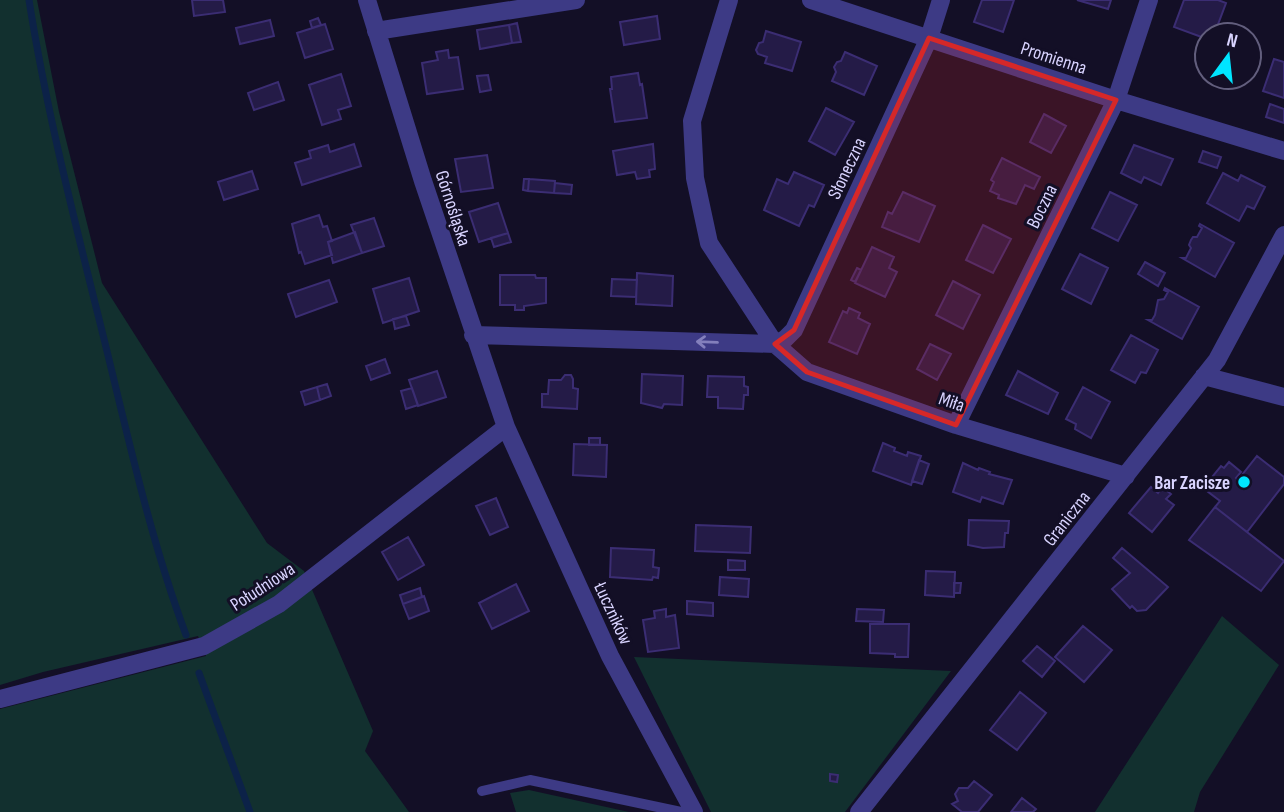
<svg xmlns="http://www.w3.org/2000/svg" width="1284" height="812" font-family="'Sofia Sans Condensed',sans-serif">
  <rect width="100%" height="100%" fill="#130f26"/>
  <path fill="#12302f" d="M0,0H37L59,112L102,283L267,543L304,571L373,731L365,751L409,812H0V709L206,656L198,636L43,672L0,685Z
    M1222,616L1279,665L1200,792L1194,812H1095Z
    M634,657L951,671L845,812H711Z
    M529,790L629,812H516L510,793Z"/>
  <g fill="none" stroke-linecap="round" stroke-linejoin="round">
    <path stroke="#0c2248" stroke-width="7" d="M29,0C47,115 77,230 105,343C129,441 151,541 186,635
      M199,673L250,812"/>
  </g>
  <path fill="#241b47" stroke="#3b2d73" stroke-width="2" d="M192,0H223L225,12L194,16Z
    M982,0H1014L1003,32L974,22Z
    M1077,0H1111L1108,9Z
    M1184,0H1218L1226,3L1214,35H1207V39L1174,27Z
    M657,16L660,39L624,45L620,22Z
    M318,18L321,25L312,28L310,21Z
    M270,20L274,36L240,44L236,28Z
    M517,23L521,42L512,43L509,25Z
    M325,24L333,49L305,58L297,33Z
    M509,25L512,43L480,49L477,30Z
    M766,31L801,42L792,71L765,63L767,57L758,54L756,50L759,43L763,42Z
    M448,50L449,58L458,57L463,89L427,94L422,63L438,60L436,52Z
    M845,52L877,66L864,95L832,81L836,72L834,67L837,62L841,61Z
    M1274,59L1284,62V98L1263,91Z
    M638,73L640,85L642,84L647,118L615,122L610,89H612L611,77Z
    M341,74L351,106L338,110L341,119L322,125L309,85Z
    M488,75L491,90L480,92L477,76Z
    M278,82L284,100L254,110L248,93Z
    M1270,104L1284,109V123L1266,117Z
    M826,108L854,122L835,155L809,141Z
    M1044,114L1066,126L1051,153L1030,142Z
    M354,144L361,166L302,185L295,163L311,158L309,151L328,145L330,152Z
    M653,144L655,169L649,170L650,177L637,179L635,172L617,175L613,151Z
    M1134,145L1173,159L1161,185L1144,177L1141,183L1121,173Z
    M1203,151L1221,157L1217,168L1199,162Z
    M487,155L493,188L461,192L455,159Z
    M1002,158L1040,177L1034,189L1025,185L1016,204L998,198L999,195L990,191L994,182L991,180Z
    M252,171L258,189L224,200L218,182Z
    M794,172L824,185L814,207L809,205L799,226L764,210L777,179L788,184Z
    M1223,173L1238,181L1241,175L1265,187L1254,209L1247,206L1239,221L1207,203Z
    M524,179H529L528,191L523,190Z
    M529,179L555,181L554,193L528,191Z
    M555,183L572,185L571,194L554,193Z
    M903,192L935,206L919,242L882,227L888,212L892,214Z
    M1110,192L1137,205L1118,241L1092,228Z
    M498,203L508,233L479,242L469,212Z
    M319,215L323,227L327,226L332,241L328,242L332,255L305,264L301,252L299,253L292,224Z
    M374,218L384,246L362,253L351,225Z
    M1200,224L1234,243L1215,277L1182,258H1186L1191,248L1189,245L1191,240L1193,237H1197L1202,228L1199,226Z
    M983,225L1011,239L993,273L966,260Z
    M355,232L362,253L333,263L328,242Z
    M508,233L511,242L494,247L491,238Z
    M872,247L894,257L889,268L897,272L885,297L855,283Z
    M1080,254L1108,268L1091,304L1062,289Z
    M1145,262L1165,273L1158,286L1138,274Z
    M857,268L861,270L855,282L851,280Z
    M637,273L673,276L672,306L636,304Z
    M500,275H535L536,278H546V303L524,306V310H515V305H500Z
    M409,278L419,311L383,323L373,289Z
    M612,279L637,280L636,297L611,296Z
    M329,280L337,302L296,317L288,294Z
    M953,281L980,295L963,329L936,315Z
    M1165,288L1199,307L1182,339L1148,320H1152L1155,315L1158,300L1164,299L1168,292L1164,290Z
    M849,308L860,313L858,318L870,324L857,354L829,342L843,311L847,313Z
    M406,316L409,325L395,329L393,319Z
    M1131,335L1158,350L1146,373L1141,372L1135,383L1111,370Z
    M930,344L951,354L937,380L917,369Z
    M385,359L390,373L371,380L366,366Z
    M437,371L446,397L418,406L409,380Z
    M1018,371L1058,393L1048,414L1006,395Z
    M642,374L683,376L682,405L664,404L662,408L641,403Z
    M565,375H571L573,379V388L578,389L577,409L542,407V394H548L549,380H561Z
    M708,376L744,377V386L748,387V395H744L743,409L718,408V397H707Z
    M327,384L331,396L320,400L317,387Z
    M317,387L320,400L305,405L301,392Z
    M1083,387L1110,402L1091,438L1075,429L1076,424L1066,419Z
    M412,388L418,405L406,409L401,391Z
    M589,438H600V445H589Z
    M883,443L895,448L894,451L907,456L908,452L921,456L911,485L873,471Z
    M574,444L607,445L606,477L573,475Z
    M1257,456L1284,477V484L1247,532L1215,507L1220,501L1203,488L1221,466L1224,468L1229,462L1241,472L1236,478L1238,480Z
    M919,460L929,464L922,484L912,481Z
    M963,463L978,470L979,468L990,472L989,474L1012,480L1003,504L982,497L980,502L953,492Z
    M1151,487L1158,493L1162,487L1171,494L1166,499L1174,505L1152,532L1129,513Z
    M496,498L508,527L490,535L476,506Z
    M1215,507L1284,561L1261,591L1189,540Z
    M969,520L1009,521L1008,533H1005L1004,547L983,548L968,545Z
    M696,525L751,527L750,553L695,551Z
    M408,537L424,565L398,580L382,552Z
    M611,548L654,550L653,567L659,568L658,578L653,577L652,580L610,577Z
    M1122,548L1168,587L1146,610L1137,611L1132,606L1130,608L1112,589L1130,573L1113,558Z
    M728,560L745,561V570H728Z
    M926,571L955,572L954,597L925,595Z
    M720,577L749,579L748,597L719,595Z
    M954,583H961L960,593H954Z
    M516,584L529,611L492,629L479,603Z
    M420,588L422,597L403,604L400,595Z
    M424,596L429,611L409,619L403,604Z
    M687,601L713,603V616L687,614Z
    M666,609V617L675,615L679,648L648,652L643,620L655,618L654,611Z
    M857,609L884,610L883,622L856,621Z
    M870,624H909L908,657H895V654L870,653Z
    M1083,626L1112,650L1084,682L1055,657Z
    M1037,646L1055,661L1042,677L1023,661Z
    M1020,692L1046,713L1017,750L990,730Z
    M830,774L838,775L837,782L830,781Z
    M974,781L992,795L978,812H962L952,804L958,801L955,794L959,788H968Z
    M1022,798L1036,809L1033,812H1011Z"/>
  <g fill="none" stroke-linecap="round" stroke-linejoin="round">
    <path stroke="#3d3a85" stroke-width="10" d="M482,791L530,780L681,812"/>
    <path stroke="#3d3a85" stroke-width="18" d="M367,0L423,181L506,427L610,656L694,812
      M729,0L692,121L695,178L709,243L775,344L807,372L956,425L1126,476
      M811,0L1116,100L1284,151
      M376,31L576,0
      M473,335L775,344L785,339L794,330L929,38L941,0
      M1204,376L1284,397
      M956,425L1116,100L1149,0
      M0,699L204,646L279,604L506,427
      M859,812L1217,360L1284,235"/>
  </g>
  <defs><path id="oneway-shaft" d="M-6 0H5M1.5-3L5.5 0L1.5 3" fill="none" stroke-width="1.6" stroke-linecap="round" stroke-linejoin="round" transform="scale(1.75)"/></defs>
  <use stroke="#837fbc" href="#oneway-shaft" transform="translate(707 342) rotate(-178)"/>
  <path fill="#d62828" fill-opacity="0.2" stroke="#d62828" stroke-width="5" stroke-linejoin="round" d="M929,38L1116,100L956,425L807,372L775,344L794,330Z"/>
  <circle fill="#00e5ff" stroke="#130f26" stroke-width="2.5" cx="1244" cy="482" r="7"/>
  <g text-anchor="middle" stroke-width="6" stroke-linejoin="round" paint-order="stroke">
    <g font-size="19" fill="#d9d4ff" stroke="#130f26">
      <text transform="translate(1054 57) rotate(18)" y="7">Promienna</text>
      <text transform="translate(846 168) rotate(-65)" y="7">Słoneczna</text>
      <text transform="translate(1041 206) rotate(-64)" y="7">Boczna</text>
      <text transform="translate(454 208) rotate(72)" y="7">Górnośląska</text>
      <text transform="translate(952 401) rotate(19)" y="7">Miła</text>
      <text transform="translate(1066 518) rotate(-52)" y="7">Graniczna</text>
      <text transform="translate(262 586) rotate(-33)" y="7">Południowa</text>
      <text transform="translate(614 613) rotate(65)" y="7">Łuczników</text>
    </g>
    <g font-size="19" font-weight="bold" fill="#d9d4ff" stroke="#130f26" text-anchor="end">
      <text x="1230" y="489">Bar Zacisze</text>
    </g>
  </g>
  <g transform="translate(1228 56) rotate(15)"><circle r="33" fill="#130f26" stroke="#625e7d" stroke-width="2"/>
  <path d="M0-5L12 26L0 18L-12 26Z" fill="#00e5ff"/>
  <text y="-10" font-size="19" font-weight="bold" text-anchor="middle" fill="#d9d4ff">N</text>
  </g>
</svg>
